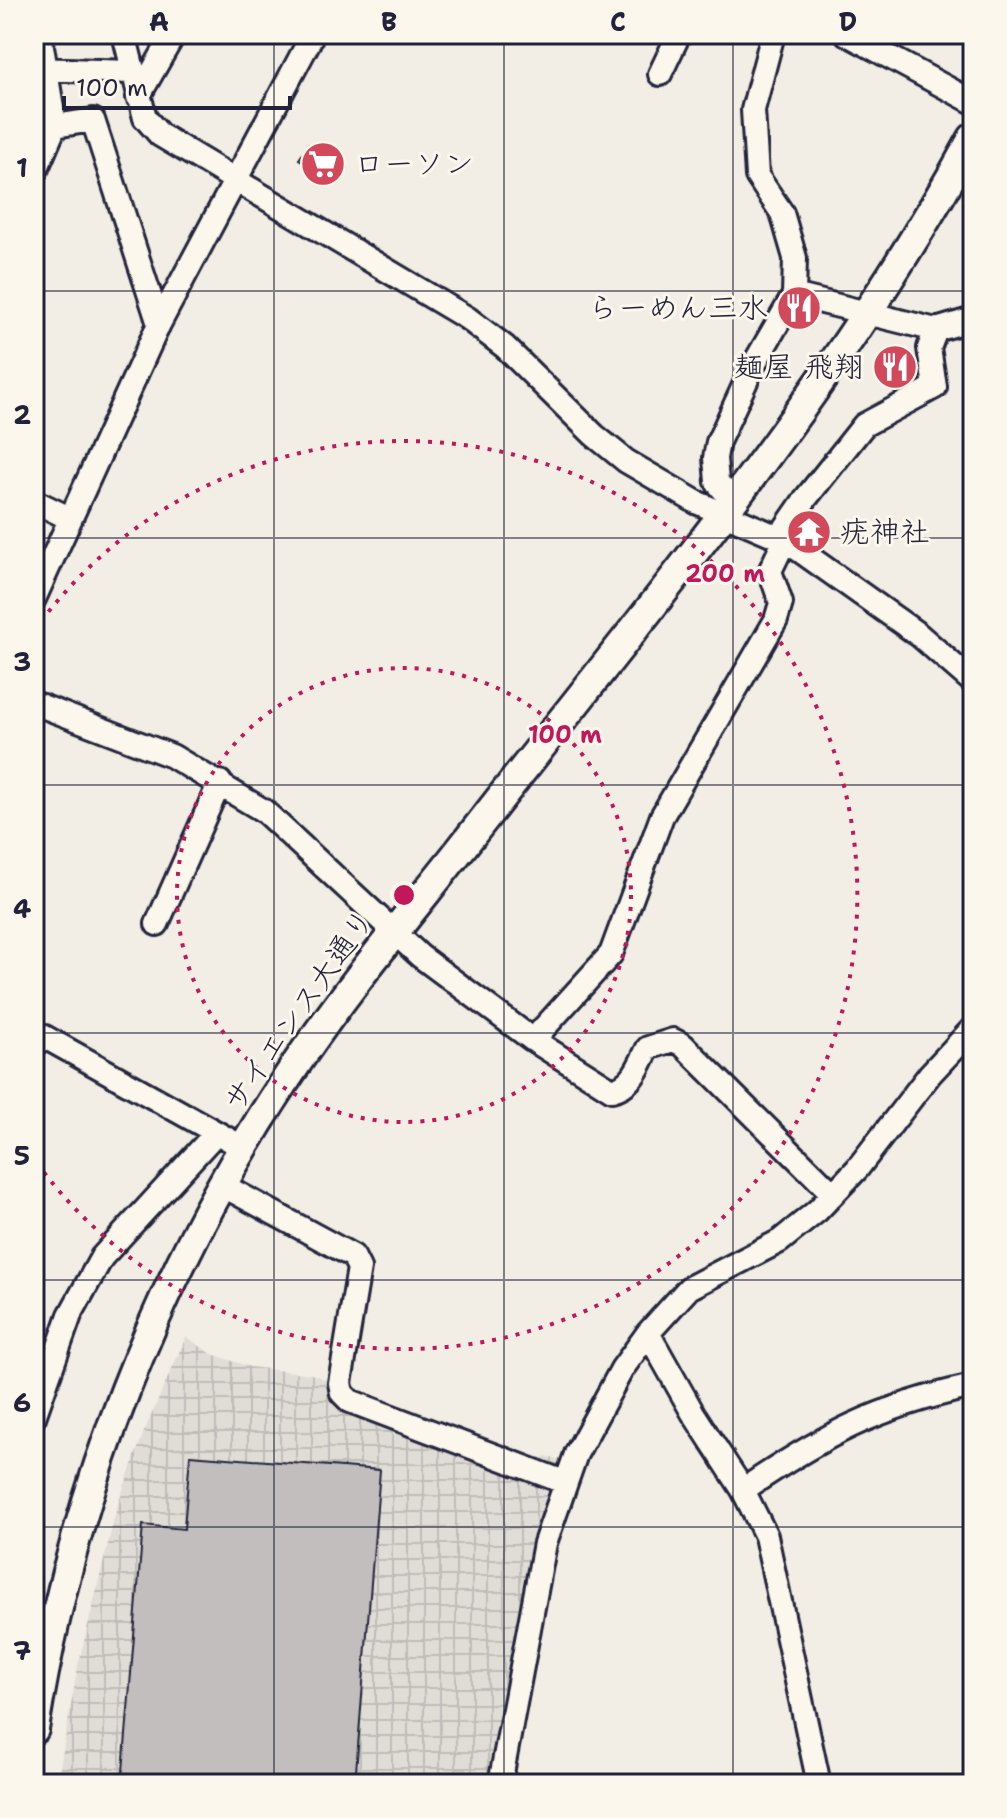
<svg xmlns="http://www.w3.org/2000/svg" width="1007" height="1818" font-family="'Shantell Sans','Klee One',sans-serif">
  <defs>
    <pattern id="industrial-grid" width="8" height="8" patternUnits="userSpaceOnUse" patternTransform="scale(2)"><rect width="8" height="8" fill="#e0dcd6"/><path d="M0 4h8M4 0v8" fill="none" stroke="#c0bcb9"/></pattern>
  </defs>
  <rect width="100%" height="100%" fill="#f2eee5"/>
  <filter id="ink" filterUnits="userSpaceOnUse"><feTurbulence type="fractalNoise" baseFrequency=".0125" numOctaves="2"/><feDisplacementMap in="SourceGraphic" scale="16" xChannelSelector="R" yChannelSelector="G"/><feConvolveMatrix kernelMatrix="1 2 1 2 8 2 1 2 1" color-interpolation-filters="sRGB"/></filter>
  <g filter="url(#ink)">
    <path fill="url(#industrial-grid)" d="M186,1337L212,1354L250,1367L311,1374L453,1430L541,1460L545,1456L562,1461L531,1543L490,1784H57L78,1666L117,1507L143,1434Z"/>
    <path fill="#c2bebe" stroke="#22223b" stroke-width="2" d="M309,145L347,168L338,183L299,159Z
      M190,1455L380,1470L355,1784H122L143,1525L184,1529Z"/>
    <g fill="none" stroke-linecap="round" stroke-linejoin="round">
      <g stroke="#22223b" stroke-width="28">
        <path id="minor" d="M124,34L145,118L160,135L467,318L505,347L594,435L626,461L696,502L785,540L919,635L973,682
          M847,34L973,102
          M34,69L132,72
          M660,74L679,34
          M138,97L174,34
          M55,126L93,120L159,324
          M34,175L55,126L40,34
          M794,295L936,330
          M34,501L69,518
          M734,503L717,482L715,458L718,442L754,364L794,295L795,258L782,213L757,176L753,110L773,34
          M779,537L806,498L864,425L935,387L929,348L936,330L973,319
          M34,599L159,324L313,34
          M34,703L172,756L264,811L420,956L533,1040L612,1090C633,1085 639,1066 648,1048L673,1040L683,1045L833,1194
          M157,924L220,782
          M34,1031L244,1148
          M533,1040L611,954L662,816L776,620L781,603L770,571L785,540
          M222,1185L353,1256L359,1268L340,1383L342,1393L350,1401L564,1482
          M648,1333L693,1413L743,1490L766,1536L819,1784
          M34,1417L70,1315L102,1257L215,1134
          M743,1490C824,1435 876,1407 973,1386
          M500,1784L545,1543L576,1454L622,1369L648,1333L689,1288L780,1241L817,1211L857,1169L930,1074L973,1028"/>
      </g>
      <g stroke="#22223b" stroke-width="34">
        <path id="major" d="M34,1729C71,1497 157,1274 287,1078C340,997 403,922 463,846C643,614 831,397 973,138"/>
      </g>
      <use href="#minor" stroke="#fbf7ec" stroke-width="22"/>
      <use href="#major" stroke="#fbf7ec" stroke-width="28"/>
    </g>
  </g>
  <path fill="none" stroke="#22223b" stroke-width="2" stroke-opacity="0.55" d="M274,34V1784M504,34V1784M733,34V1784M34,291H973M34,538H973M34,785H973M34,1033H973M34,1280H973M34,1527H973"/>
  <g fill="none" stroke="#c2185b" stroke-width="4" stroke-dasharray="4 8">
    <circle cx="404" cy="895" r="227"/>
    <path d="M34 631A454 454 0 1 1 34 1159"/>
  </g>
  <defs>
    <g id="supermarket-disc" transform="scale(2.3)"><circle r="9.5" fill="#d1495b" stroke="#fbf7ec"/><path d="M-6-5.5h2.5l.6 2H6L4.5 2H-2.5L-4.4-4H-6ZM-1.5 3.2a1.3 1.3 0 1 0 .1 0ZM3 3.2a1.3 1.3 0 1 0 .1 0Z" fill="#fff"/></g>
    <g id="restaurant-disc" transform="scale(2.3)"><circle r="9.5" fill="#d1495b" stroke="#fbf7ec"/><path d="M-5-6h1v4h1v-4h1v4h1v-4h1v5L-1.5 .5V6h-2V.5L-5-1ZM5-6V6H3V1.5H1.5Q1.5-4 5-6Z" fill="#fff"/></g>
    <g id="temple-disc" transform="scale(2.3)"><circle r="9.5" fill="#d1495b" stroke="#fbf7ec"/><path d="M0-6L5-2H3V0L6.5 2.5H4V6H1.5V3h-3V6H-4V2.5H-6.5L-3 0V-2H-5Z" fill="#fff"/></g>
  </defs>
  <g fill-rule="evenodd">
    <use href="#supermarket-disc" x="323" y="164"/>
    <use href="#restaurant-disc" x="799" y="308"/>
    <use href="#restaurant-disc" x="895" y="367"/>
    <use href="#temple-disc" x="809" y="532"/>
  </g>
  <g text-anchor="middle" stroke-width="6" stroke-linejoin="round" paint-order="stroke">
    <g font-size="30" fill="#22223b" stroke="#fbf7ec" text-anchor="start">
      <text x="354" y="174">ローソン</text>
      <text x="768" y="318" text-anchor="end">らーめん三水</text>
      <text x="864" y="377" text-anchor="end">麺屋 飛翔</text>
      <text x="840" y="542">疣神社</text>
    </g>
    <g font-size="30" fill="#22223b" stroke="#fbf7ec">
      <text transform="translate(299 1010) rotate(-55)" y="10">サイエンス大通り</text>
    </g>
  </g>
  <circle cx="404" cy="895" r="12" fill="#c2185b" stroke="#fbf7ec" stroke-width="4"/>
  <g font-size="24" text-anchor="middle" font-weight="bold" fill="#c2185b" stroke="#fbf7ec" stroke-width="6" stroke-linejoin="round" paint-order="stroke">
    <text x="725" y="582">200 m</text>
    <text x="565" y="743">100 m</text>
  </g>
  <rect width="1007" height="1818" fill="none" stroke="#fbf7ec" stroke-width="88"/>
  <path d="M64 96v12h226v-12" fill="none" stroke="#22223b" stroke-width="4"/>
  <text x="76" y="96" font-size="24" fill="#22223b" stroke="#fbf7ec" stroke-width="6" paint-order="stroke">100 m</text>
  <rect x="44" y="44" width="919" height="1730" fill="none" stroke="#22223b" stroke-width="3"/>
  <g font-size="26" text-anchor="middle" font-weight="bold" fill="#22223b">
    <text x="159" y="31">A</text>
    <text x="389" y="31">B</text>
    <text x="618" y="31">C</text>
    <text x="848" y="31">D</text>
    <text x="22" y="177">1</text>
    <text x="22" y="424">2</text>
    <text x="22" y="671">3</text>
    <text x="22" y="918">4</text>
    <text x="22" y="1165">5</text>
    <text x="22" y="1412">6</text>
    <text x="22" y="1660">7</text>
  </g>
</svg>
